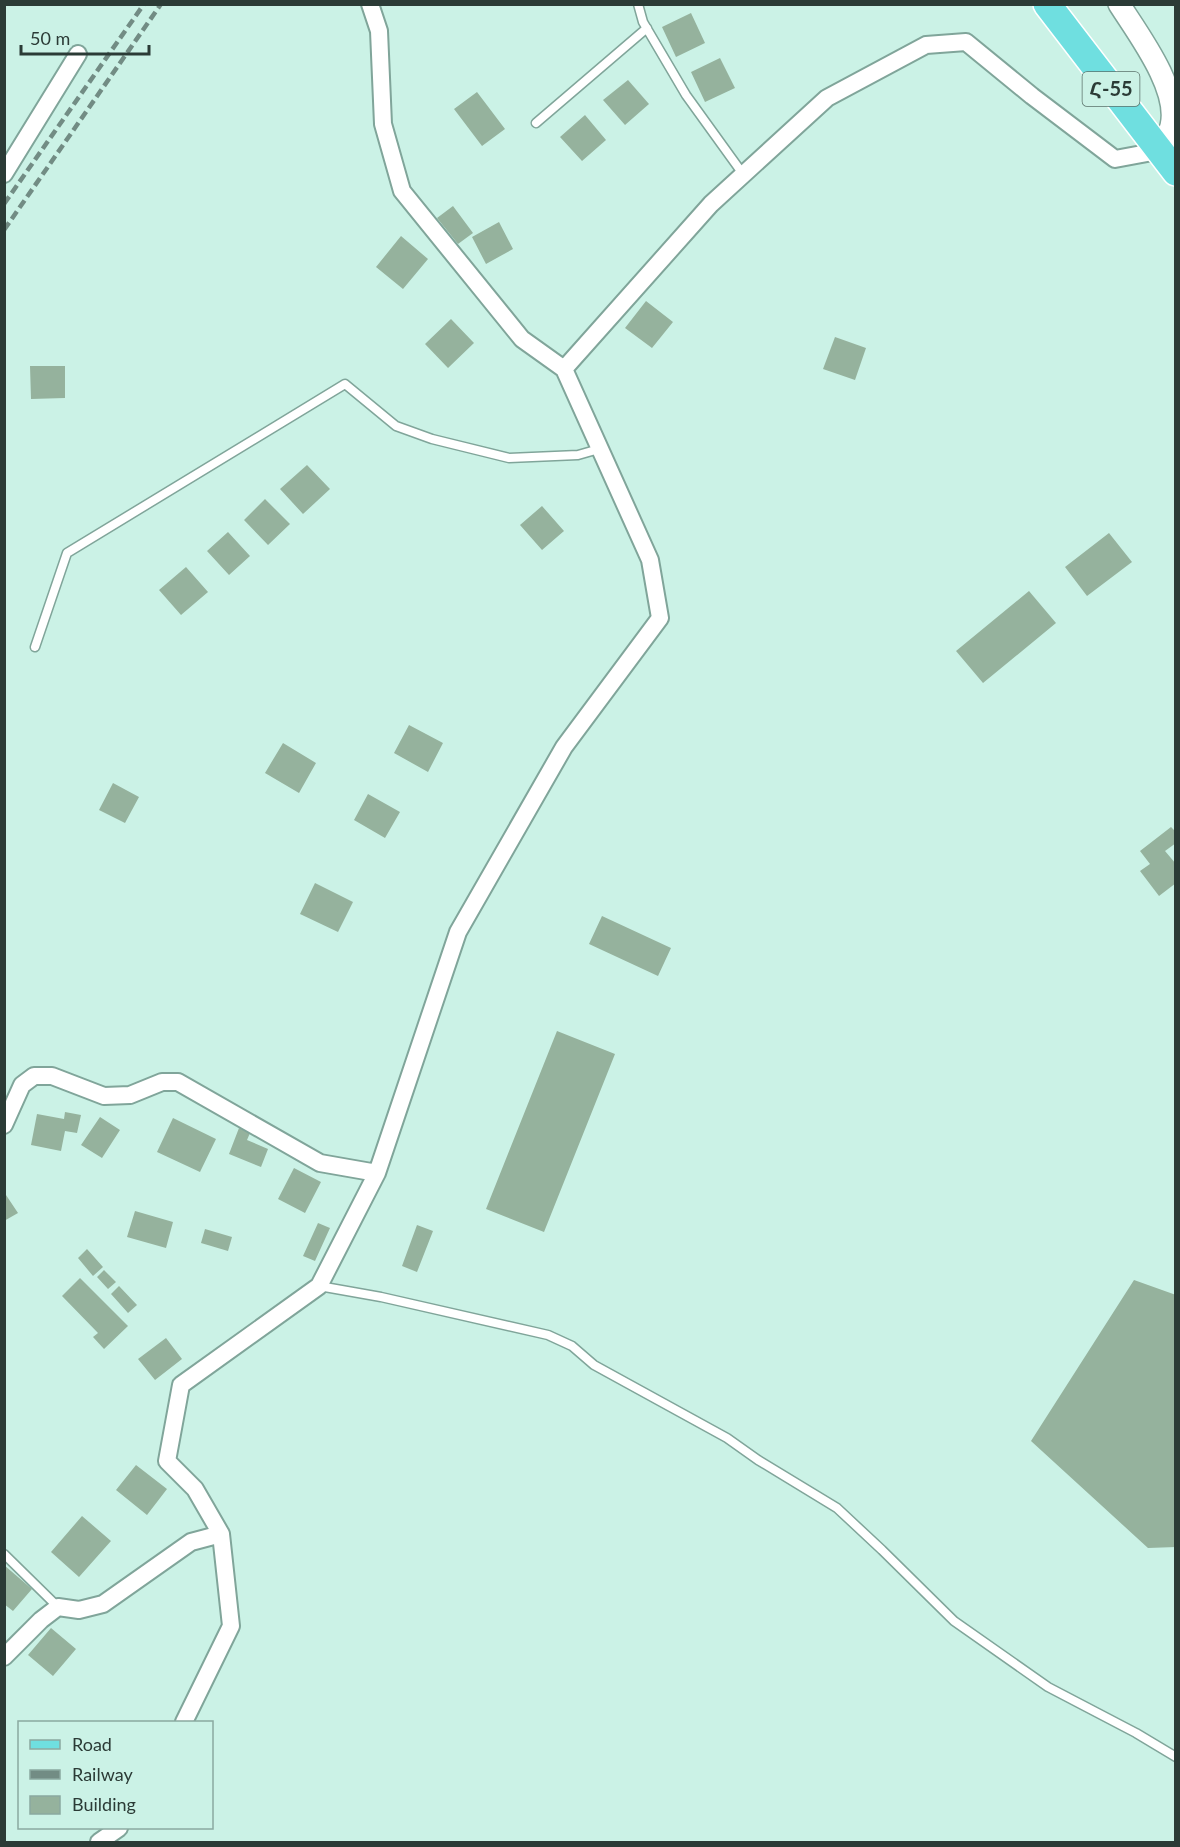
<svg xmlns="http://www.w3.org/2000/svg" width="1180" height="1847" font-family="Lato,'Noto Sans Armenian',sans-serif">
  <rect width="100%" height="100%" fill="#cbf2e6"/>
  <path fill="#95b29d" d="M691,13L705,43L676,57L662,27Z
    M720,58L735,88L705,102L691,72Z
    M628,80L649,104L625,125L603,100Z
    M477,92L505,129L482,146L454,109Z
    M585,115L606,140L582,161L560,137Z
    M453,206L473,233L458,244L437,218Z
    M499,222L513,249L486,264L472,237Z
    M401,236L428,259L403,289L376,267Z
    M646,301L673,322L652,348L625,328Z
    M451,319L474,343L448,368L425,344Z
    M835,337L866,348L855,380L823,369Z
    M30,366H65V398L31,399Z
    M307,465L330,489L303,514L280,489Z
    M265,499L290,524L268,545L244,520Z
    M542,506L564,531L542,550L520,525Z
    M228,532L250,556L229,575L207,551Z
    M1109,533L1132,562L1087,596L1065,567Z
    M186,567L208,592L181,615L159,590Z
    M1029,591L1056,623L983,683L956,651Z
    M409,725L443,743L428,772L394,753Z
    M283,743L316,763L299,793L265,773Z
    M113,783L139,797L125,823L99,810Z
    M368,794L400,812L385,838L354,820Z
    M1171,827L1176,832V843L1165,851L1176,864V883L1159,896L1140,871L1150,864L1140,851Z
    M315,883L353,902L338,932L300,914Z
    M602,916L671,948L658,976L589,944Z
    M557,1031L615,1054L544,1232L486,1209Z
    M65,1112L81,1115L77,1133L65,1131L61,1151L31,1145L37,1114L64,1119Z
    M100,1117L120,1130L102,1158L81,1145Z
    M173,1118L216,1139L200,1172L157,1152Z
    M239,1128L250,1133L247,1140L268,1149L261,1167L229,1154Z
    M294,1168L321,1182L305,1213L278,1199Z
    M4,1192L18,1213L4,1221Z
    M135,1211L173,1222L166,1248L127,1237Z
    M318,1223L330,1228L315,1261L303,1256Z
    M417,1225L433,1231L417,1272L402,1266Z
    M205,1229L232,1237L228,1251L201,1243Z
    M87,1249L103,1267L93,1276L78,1258Z
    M104,1270L116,1282L108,1289L97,1277Z
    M80,1278L128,1326L104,1349L93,1337L98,1333L62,1296Z
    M1134,1280L1176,1295V1547L1148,1548L1031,1441Z
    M119,1286L137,1305L128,1313L111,1294Z
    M166,1338L182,1359L155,1380L138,1359Z
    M136,1465L167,1489L147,1515L116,1490Z
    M82,1516L111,1541L79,1577L51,1552Z
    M4,1565L32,1589L13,1611L4,1604Z
    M51,1628L76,1649L53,1676L28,1655Z"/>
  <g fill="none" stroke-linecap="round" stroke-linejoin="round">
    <g stroke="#80a59a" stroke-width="11">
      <path id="service" d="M638,4L643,22L686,95L743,174
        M536,123L647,28
        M35,647L67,553L345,384L396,426L432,439L509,458L578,455L599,449
        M319,1286L381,1297L548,1335L572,1346L594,1365L727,1438L758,1460L837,1508L882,1550L954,1621L1048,1687L1136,1733L1176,1757
        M4,1554L58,1607"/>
    </g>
    <g stroke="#80a59a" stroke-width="20">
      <path id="minor" d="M4,174L78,54
        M564,369L711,204L827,98L926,45L966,42L1032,96L1115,159L1158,151
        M4,1125L22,1085L34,1076H52L104,1096L130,1095L162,1082H178L320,1163L377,1173
        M4,1657L41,1620L58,1607L79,1610L103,1604L191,1542L221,1534
        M184,1722L231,1626L221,1534L195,1489L167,1461L181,1385L319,1286L377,1173L458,932L564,747L660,618L650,560L564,369L522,339L402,191L383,124L379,31L370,4
        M99,1842L119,1828"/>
    </g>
    <g stroke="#80a59a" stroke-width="24">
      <path id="tertiary" d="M1119,4C1138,34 1180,89 1171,126C1169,135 1162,144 1158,151"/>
    </g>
    <g stroke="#fff" stroke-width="30">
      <path id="primary" d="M1047,4L1176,172"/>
    </g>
    <use href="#service" stroke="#fff" stroke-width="8"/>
    <use href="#minor" stroke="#fff" stroke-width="16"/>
    <use href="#tertiary" stroke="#fff" stroke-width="21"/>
    <use href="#primary" stroke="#6fdfe0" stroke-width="27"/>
    <path stroke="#728c84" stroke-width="4.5" stroke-dasharray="9 4.5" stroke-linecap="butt" d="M4,204L144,4
      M4,230L161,4"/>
  </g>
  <g text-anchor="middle" stroke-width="4.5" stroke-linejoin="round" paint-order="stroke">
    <rect fill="#cbf2e6" stroke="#5b726b" stroke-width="1.5" x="1082.5" y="72" width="57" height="34" rx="4.5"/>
    <g font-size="20" font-weight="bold" fill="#2b3b36">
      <text x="1111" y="96">Հ-55</text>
    </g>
  </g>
  <rect width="1180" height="1847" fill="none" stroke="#2b3b36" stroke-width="12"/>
  <rect x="18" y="1721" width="195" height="108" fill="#cbf2e6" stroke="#8ba9a0" stroke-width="1.5"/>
  <rect x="30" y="1740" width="30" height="9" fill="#6fdfe0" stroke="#8ba9a0" stroke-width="1.5"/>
  <text x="72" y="1751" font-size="18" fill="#2b3b36">Road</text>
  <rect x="30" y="1770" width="30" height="9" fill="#728c84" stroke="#8ba9a0" stroke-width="1.5"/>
  <text x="72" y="1781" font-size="18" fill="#2b3b36">Railway</text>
  <rect x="30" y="1796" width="30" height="18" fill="#95b29d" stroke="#8ba9a0" stroke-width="1.5"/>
  <text x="72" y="1811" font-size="18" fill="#2b3b36">Building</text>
  <path d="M21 45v9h128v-9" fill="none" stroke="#2b3b36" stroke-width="3"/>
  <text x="30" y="45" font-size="18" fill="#2b3b36" stroke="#cbf2e6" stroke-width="4.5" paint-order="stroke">50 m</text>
</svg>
